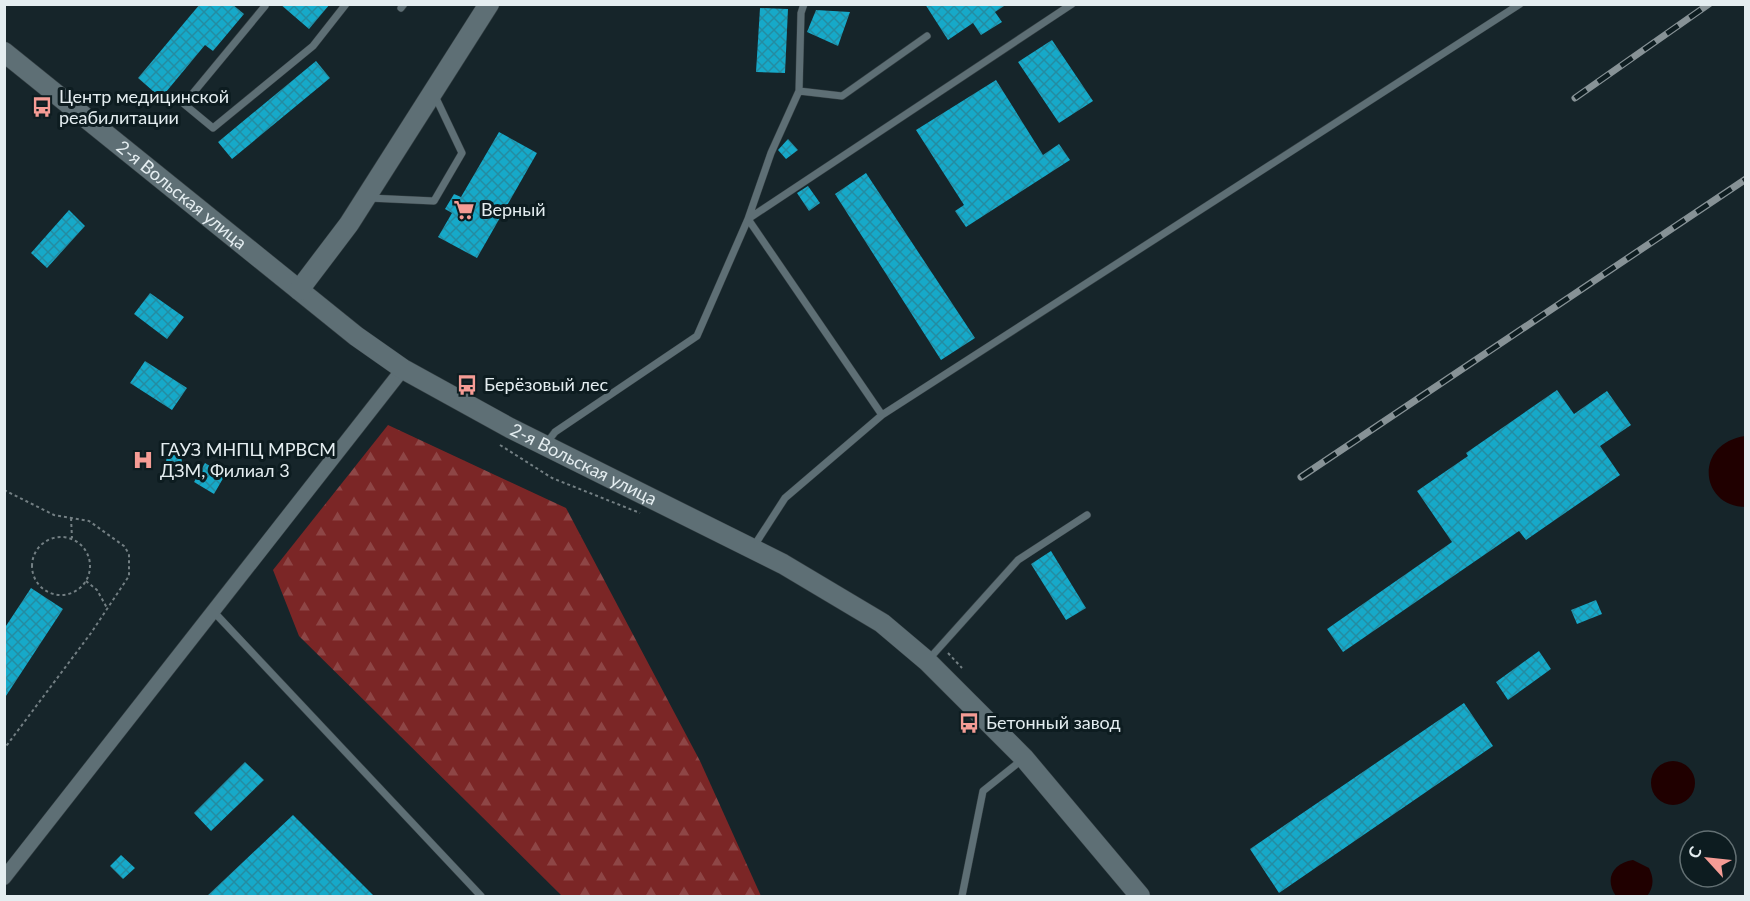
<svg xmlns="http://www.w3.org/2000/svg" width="1750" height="901" font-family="Lato,sans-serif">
  <defs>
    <pattern id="forest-firs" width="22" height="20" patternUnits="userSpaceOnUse" patternTransform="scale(1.5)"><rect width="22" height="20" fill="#7b2626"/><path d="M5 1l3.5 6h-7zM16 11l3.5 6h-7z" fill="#8e4646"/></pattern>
    <pattern id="building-cross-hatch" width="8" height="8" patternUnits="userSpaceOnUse" patternTransform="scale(1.5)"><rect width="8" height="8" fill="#16a9c9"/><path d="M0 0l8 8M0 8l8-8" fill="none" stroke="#248ca2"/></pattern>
  </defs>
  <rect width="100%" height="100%" fill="#16252a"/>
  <path fill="url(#forest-firs)" d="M388,425L566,508L700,761L761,896H562L299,636L273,570Z"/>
  <path fill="#200000" d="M1745,436L1746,507C1700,507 1693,444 1745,436Z
    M1651 783a22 22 0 1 1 44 0a22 22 0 1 1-44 0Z
    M1633,860L1649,868C1654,878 1654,887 1647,896H1616C1604,879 1613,863 1633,860Z"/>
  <path fill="url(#building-cross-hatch)" d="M200,4H232L244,14L213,51L205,45L161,98L138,78Z
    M280,4H330L309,29Z
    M925,4H1007L995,12L1002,22L981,35L973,23L948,40Z
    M760,8L788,9L785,73L756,72Z
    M816,10L850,12L838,46L807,32Z
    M1052,40L1093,101L1059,123L1018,62Z
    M316,61L330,78L232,159L218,142Z
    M996,80L1043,155L1059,144L1070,160L966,227L955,211L964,205L916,130Z
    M499,132L537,153L477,258L438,237L452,213L445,209L454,194L461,197Z
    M788,139L798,150L786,159L778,150Z
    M866,173L975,338L941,360L835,194Z
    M808,186L820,203L809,211L797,193Z
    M69,210L85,226L47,268L31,253Z
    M150,293L184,317L167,339L134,314Z
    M145,361L187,388L172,410L130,383Z
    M1557,390L1574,414L1607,391L1631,425L1600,446L1620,475L1526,540L1519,531L1343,652L1327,629L1452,542L1417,491L1468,456L1466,453Z
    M166 462a8 8 0 1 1 16 0a8 8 0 1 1-16 0Z
    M205,463L225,475L214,494L194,482Z
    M1051,551L1086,608L1066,620L1031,564Z
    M31,588L63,609L4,699V629Z
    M1596,600L1602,614L1577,624L1571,610Z
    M1539,651L1551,669L1508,700L1496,682Z
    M1464,703L1493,746L1279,893L1250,849Z
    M245,762L264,780L211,831L194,813Z
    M293,815L375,897H206Z
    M121,855L135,868L123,879L110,866Z"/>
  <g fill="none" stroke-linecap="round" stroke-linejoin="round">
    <g stroke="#343f43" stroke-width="8">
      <path id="lane" d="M804,4L801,13L799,91L771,153L748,219L882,415
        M265,6L184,104L213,128L313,46L346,4
        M401,8L404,4
        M799,91L842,96L927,36
        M369,198L434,201L462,153L435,96
        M546,444L555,432L697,336L748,219L1072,4
        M754,546L785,498L882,415L1520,4
        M213,611L481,896
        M929,659L1018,560L1087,515
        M962,896L983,791L1023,759"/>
    </g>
    <g stroke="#343f43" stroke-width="15">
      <path id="street" d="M4,878L403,369"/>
    </g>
    <g stroke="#343f43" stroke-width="21">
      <g id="secondary">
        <path id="s1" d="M4,52L356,336L403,369L510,428L783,564L882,623L927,661L1024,758L1140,896"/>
        <path d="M299,290L349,224L489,4"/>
      </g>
    </g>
    <path stroke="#737f83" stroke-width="2" stroke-dasharray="3 3" stroke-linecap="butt" d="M500,445L552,478L640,513
      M4,490L54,515L89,521L124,546L129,554V576L91,633L4,749
      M71,518L72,538
      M32 566a29 29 0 1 1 58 0a29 29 0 1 1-58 0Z
      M86,581L97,590L107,608
      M948,653L962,668"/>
    <use href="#lane" stroke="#5e6f75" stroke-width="7"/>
    <use href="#street" stroke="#5e6f75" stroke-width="14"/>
    <use href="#secondary" stroke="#5e6f75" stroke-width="20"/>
    <g stroke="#879296" stroke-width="7">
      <path id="rail" d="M1575,98L1709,4
        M1301,477L1746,179"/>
    </g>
    <use href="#rail" stroke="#0d1c20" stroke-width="4.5" stroke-dasharray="14" stroke-linecap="butt"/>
  </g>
  <defs>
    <g id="bus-bare" transform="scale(1.62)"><path d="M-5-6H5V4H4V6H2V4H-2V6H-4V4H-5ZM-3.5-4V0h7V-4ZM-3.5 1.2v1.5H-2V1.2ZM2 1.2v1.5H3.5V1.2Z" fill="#f59c95" stroke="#0d1c20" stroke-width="2.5" paint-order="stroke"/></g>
    <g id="supermarket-bare" transform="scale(1.62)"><path d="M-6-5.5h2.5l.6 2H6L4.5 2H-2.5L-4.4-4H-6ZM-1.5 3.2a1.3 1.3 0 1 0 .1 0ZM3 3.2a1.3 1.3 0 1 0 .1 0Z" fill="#f59c95" stroke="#0d1c20" stroke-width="2.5" paint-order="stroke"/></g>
    <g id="hospital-bare" transform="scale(1.62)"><path d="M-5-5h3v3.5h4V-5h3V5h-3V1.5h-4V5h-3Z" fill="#f59c95" stroke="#0d1c20" stroke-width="2.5" paint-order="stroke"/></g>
  </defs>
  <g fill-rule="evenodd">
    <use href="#bus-bare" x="42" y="107"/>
    <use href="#supermarket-bare" x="464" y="210"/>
    <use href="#bus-bare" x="467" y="385"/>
    <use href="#hospital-bare" x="143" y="460"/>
    <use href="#bus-bare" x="969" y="723"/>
  </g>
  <g text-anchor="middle" stroke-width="6" stroke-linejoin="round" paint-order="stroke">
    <g font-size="18" fill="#e4edf0" stroke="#0d1c20" text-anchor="start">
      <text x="59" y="103">Центр медицинской<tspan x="59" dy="21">реабилитации</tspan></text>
      <text x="481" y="216">Верный</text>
      <text x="484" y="391">Берёзовый лес</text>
      <text x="160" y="456">ГАУЗ МНПЦ МРВСМ<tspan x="160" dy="21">ДЗМ, Филиал 3</tspan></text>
      <text x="986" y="729">Бетонный завод</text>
    </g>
    <g font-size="18" fill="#e4edf0" stroke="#0d1c20">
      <text dy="6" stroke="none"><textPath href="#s1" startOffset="228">2-я Вольская улица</textPath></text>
      <text dy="6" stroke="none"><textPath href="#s1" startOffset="714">2-я Вольская улица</textPath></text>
    </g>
  </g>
  <rect width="1750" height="901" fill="none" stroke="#e4edf0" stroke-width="12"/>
  <g transform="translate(1708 859) rotate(297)"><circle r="28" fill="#0d1c20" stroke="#637073" stroke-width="1.5"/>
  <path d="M0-4.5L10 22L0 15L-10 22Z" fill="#f59c95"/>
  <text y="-9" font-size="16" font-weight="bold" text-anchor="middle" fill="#e4edf0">С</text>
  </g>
</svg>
